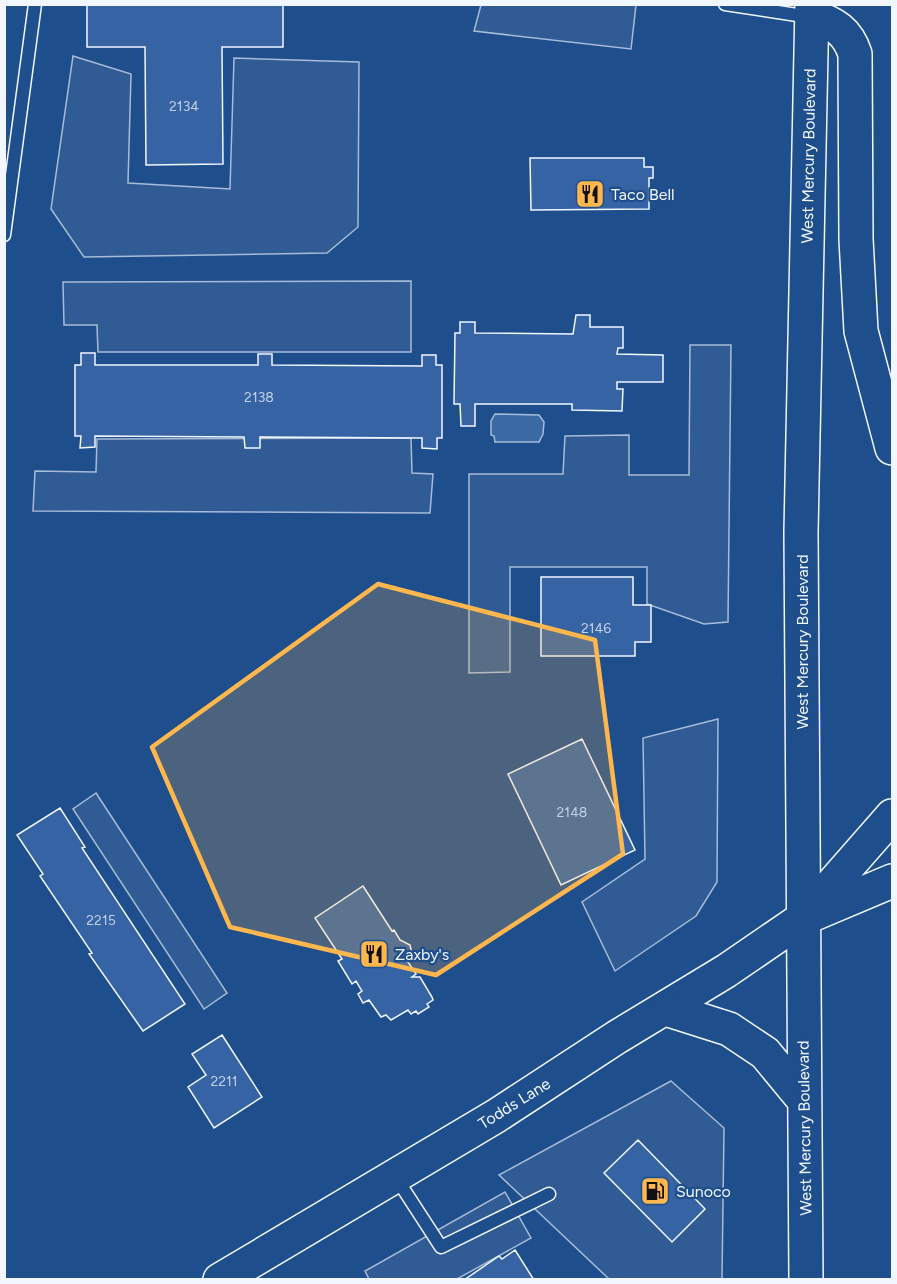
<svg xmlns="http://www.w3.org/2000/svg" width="897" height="1284" font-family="Figtree,sans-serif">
  <rect width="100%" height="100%" fill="#1f4e8c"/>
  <path fill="#305b95" stroke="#a8bbd7" stroke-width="1.5" d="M481,5H636L631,49L474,31Z
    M73,56L131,74L128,183L230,189L234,58L359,62L358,227L327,253L84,257L51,209Z
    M411,281V352H98L97,325H64L63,282Z
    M690,345H731L728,622L704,624L647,604V567H510V672L469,673V474H563L565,436L629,435V475H689Z
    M411,438L412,473L433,474L430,513L33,511L35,471L96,472L97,439Z
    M718,719L717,882L696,916L615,971L582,902L645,859L643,738Z
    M96,793L227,993L204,1009L73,809Z
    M671,1081L724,1128L722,1279H609L499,1175Z
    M505,1192L531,1238L457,1279H369L365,1271Z"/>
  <path fill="#3b69a3" stroke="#a8bbd7" stroke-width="1.5" d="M495,414L539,415L544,422L543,434L539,442H495L494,436L491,435V421Z"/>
  <path fill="#3563a3" stroke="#f2f6ff" stroke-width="1.5" d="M87,4H283V47H222L223,164L146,165L145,47H87Z
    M530,158H644V167H653V178H649V209L531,210Z
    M576,315H590V327H623V348H618L617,354L663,355V382H617V389H623L622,411L572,410V404H475V426H461L460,404H454L455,333H460V322H475V333L573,334Z
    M81,353H95V365H258V354H272V365L422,366V355H436V365H442V438H437V449L422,448V438L260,437V448H245L244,437L95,436V447L80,448L81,436H75V365H81Z
    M541,577H633V605H651V642H635V656H541Z
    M582,739L635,850L561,885L508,774Z
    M60,808L85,847L82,848L185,1004L143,1031L89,954L92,953L40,876L43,874L17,835Z
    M363,886L392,931L394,930L400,940L410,945L413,959L408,962L416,974L412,977H420L432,997L433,1000L427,1004L429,1007L418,1014L416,1011L411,1014L408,1010L391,1020L386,1015L381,1017L369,1000L363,1003L358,994L362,991L356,981L352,984L338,961L342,959L315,918Z
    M222,1035L262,1097L214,1128L188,1087L206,1075L192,1054Z
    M638,1140L705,1209L672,1242L604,1173Z
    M515,1250L534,1280H464L499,1256L502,1259Z"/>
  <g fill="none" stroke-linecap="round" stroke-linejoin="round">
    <g stroke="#f2f6ff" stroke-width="15">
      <path id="lane" d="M725,4L810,17
        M4,235L35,4
        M395,1176L441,1247L549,1194"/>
    </g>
    <g stroke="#f2f6ff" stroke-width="36">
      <path id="secondary" d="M807,913L892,816
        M220,1280L496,1116L617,1037L726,971L802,919L892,881"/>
    </g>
    <g stroke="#f2f6ff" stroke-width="36">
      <path id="highway" d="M812,17C834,22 848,32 855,54L856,239L861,331L892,448
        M666,1009L729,1029L765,1053L803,1099
        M806,1280L801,532L812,4"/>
    </g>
    <use href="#lane" stroke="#1f4e8c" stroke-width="12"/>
    <use href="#secondary" stroke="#1f4e8c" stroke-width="33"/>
    <use href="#highway" stroke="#1f4e8c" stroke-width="33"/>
  </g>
  <path fill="#ffb74d" fill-opacity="0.2" stroke="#ffb74d" stroke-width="4.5" stroke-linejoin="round" d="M378,584L595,640L623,854L436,975L230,927L152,747Z"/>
  <defs>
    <g id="restaurant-square" transform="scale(1.5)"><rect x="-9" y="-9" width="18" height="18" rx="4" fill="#ffb74d" stroke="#1f4e8c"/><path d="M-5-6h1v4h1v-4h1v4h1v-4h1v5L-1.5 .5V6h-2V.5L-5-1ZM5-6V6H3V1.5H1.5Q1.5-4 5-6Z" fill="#111"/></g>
    <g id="fuel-square" transform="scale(1.5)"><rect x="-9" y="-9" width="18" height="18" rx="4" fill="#ffb74d" stroke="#1f4e8c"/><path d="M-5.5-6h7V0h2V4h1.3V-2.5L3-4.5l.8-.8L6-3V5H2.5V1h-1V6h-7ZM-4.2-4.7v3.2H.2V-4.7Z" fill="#111"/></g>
  </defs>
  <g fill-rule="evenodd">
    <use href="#restaurant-square" x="590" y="194"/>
    <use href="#restaurant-square" x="374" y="954"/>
    <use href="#fuel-square" x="655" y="1191"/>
  </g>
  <g text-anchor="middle" stroke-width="4.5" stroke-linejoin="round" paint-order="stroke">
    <g font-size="14" fill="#c3d1e8">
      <text x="184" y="111">2134</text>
      <text x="259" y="402">2138</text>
      <text x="596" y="633">2146</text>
      <text x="572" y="817">2148</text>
      <text x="101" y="925">2215</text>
      <text x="224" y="1086">2211</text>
    </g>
    <g font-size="16" fill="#f2f6ff" stroke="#1f4e8c">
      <text transform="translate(808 156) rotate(-89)" y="6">West Mercury Boulevard</text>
      <text transform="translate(802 642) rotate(-90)" y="6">West Mercury Boulevard</text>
      <text transform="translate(514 1103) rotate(-32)" y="6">Todds Lane</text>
      <text transform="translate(804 1128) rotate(-91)" y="6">West Mercury Boulevard</text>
    </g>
    <g font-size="16" fill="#f2f6ff" stroke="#1f4e8c" text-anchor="start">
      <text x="611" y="200">Taco Bell</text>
      <text x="395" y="960">Zaxby's</text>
      <text x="676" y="1197">Sunoco</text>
    </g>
  </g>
  <rect width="897" height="1284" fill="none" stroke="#f2f6ff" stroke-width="12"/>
</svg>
